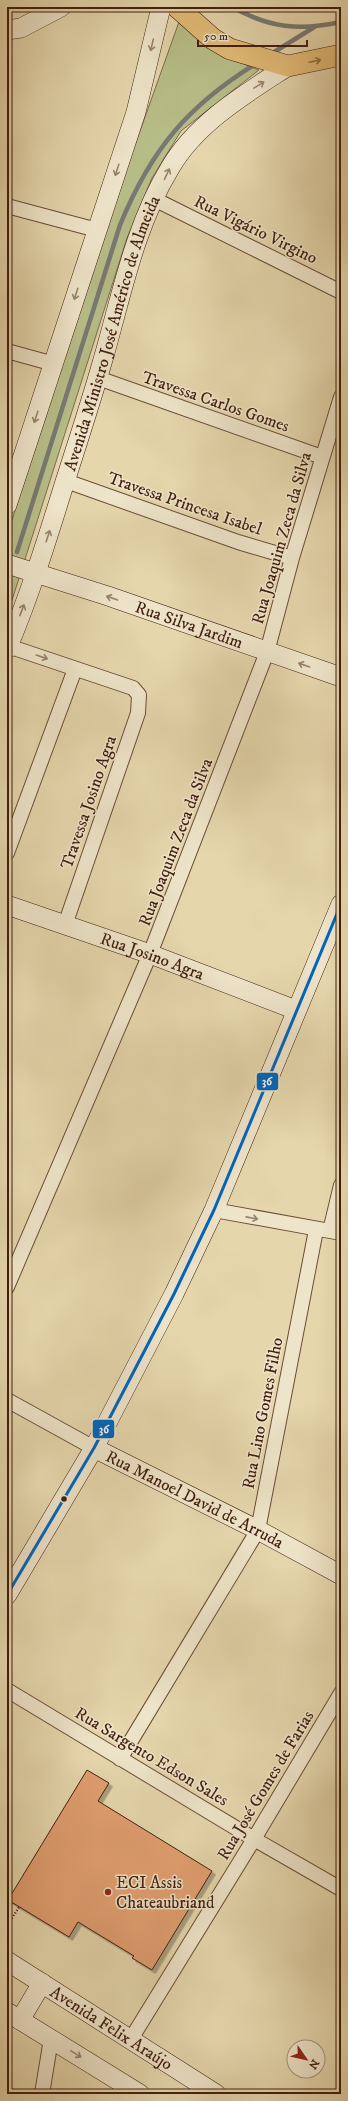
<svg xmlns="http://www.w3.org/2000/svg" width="348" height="2101" font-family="'IM FELL DW Pica',serif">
  <defs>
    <filter id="shadow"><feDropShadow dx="3.5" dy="3.5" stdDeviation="0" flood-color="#0004"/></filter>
  </defs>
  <rect width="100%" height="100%" fill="#e5d6ac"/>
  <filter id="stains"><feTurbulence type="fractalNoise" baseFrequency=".005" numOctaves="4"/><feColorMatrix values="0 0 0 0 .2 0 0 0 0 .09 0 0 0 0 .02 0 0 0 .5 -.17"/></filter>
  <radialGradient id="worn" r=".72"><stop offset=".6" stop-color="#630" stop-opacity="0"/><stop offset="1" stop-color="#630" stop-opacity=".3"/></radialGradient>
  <path fill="#b7bd87" stroke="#7c6e4b" d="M180,19L228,58L259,70L181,131L152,178L127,238L7,616V535L130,159Z"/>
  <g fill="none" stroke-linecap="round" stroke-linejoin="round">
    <path stroke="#787973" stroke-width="4.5" d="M232,7C270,28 299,31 341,22
      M271,54L316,26
      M17,552L120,225C151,150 187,106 257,63"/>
  </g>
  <path fill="#e19e70" stroke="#411e0f" filter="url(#shadow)" d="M87,1770L109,1783L98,1801L212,1871L152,1970L132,1958L134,1956L78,1922L69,1937L8,1900Z"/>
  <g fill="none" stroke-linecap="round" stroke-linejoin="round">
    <g stroke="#6a4c36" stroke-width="16">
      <path id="street" d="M154,199L341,292
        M7,206L97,230
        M7,351L54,364
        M98,378L322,457
        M66,481L238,542L292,558
        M8,646L133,688L139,695L138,713L65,925
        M7,853L75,669
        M214,1210L341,1233
        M330,1231L341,1185
        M7,1287L150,954L267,652L292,558L341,397
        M7,1400L94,1448
        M7,1690L254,1839L341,1889
        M120,1759L258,1530L316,1230
        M131,2039L254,1839L341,1693
        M42,2094L51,2039"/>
    </g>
    <g stroke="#411e0f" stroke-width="20">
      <g id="secondary">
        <path d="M7,30L21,28L61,7"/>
        <path d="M7,505L136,112L161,7"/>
        <path id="s1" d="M7,564L108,596L341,677"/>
        <path id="s2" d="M7,649C29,597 46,543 63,488C76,447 90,405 102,363C121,298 134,227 170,168C196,123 245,94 288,66"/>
        <path id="s3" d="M7,905L150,954L296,1010"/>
        <path id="s4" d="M94,1448L258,1530L341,1575"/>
        <path d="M7,1595L94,1448L174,1294L214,1210L341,904"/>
        <path id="s5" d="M7,1961L216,2094"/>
        <path d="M7,2012L140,2094"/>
        <path d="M20,2020L42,1983"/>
      </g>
    </g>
    <g stroke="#411e0f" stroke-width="22">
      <path id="primary" d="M177,7L213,39L230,49L288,66L341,55"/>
    </g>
    <path stroke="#411e0f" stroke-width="2.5" stroke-dasharray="1 2" stroke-linecap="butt" d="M7,1926L19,1907"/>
    <use href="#street" stroke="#eee4c9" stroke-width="14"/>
    <use href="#secondary" stroke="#eee4c9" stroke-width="19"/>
    <use href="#primary" stroke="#e2bb76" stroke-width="21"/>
    <g stroke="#eee4c9" stroke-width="6">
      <path id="bus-1" d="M7,1595L94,1448L174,1294L214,1210L341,904"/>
    </g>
    <use href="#bus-1" stroke="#0065bd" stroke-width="3"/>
  </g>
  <defs><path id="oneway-shaft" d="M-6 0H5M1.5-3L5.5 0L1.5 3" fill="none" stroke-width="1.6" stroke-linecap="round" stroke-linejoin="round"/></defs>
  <g stroke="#98816c">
    <use href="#oneway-shaft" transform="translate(152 45) rotate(103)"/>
    <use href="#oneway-shaft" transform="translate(259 85) rotate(-32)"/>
    <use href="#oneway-shaft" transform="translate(117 170) rotate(108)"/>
    <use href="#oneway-shaft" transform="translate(167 174) rotate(-64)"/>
    <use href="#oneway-shaft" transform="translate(76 294) rotate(108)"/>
    <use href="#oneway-shaft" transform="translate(36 417) rotate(108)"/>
    <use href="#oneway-shaft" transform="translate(48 536) rotate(-72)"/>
    <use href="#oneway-shaft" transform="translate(112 598) rotate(-161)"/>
    <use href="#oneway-shaft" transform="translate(22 610) rotate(-69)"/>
    <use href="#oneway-shaft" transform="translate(42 657) rotate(19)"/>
    <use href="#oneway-shaft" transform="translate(304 665) rotate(-161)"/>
    <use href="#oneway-shaft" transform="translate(252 1218) rotate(11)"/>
    <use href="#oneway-shaft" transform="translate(76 2054) rotate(32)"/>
  </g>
  <use stroke="#926c42" href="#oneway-shaft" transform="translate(315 61) rotate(-12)"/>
  <circle fill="#411e0f" stroke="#eee4c9" stroke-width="1.5" cx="64" cy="1499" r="3.5"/>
  <circle fill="#8f2418" stroke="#eee4c9" stroke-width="1.5" cx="108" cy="1892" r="4"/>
  <g text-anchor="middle" stroke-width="3" stroke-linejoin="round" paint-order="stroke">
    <g font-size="17" fill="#411e0f" stroke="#eee4c9">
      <text transform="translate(256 229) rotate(26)" y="6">Rua Vigário Virgino</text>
      <text dy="6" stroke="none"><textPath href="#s2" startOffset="333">Avenida Ministro José Américo de Almeida</textPath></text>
      <text transform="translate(216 401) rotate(19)" y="6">Travessa Carlos Gomes</text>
      <text transform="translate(185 503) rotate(19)" y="6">Travessa Princesa Isabel</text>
      <text transform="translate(281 538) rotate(-74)" y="6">Rua Joaquim Zeca da Silva</text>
      <text dy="6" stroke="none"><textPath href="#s1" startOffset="192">Rua Silva Jardim</textPath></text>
      <text transform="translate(88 802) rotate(-71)" y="6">Travessa Josino Agra</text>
      <text transform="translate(175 842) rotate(-69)" y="6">Rua Joaquim Zeca da Silva</text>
      <text dy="6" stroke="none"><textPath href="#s3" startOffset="154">Rua Josino Agra</textPath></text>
      <text transform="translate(262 1413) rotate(-79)" y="6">Rua Lino Gomes Filho</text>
      <text dy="6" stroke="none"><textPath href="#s4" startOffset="113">Rua Manoel David de Arruda</textPath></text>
      <text transform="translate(152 1756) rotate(31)" y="6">Rua Sargento Edson Sales</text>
      <text transform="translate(265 1785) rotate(-59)" y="6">Rua José Gomes de Farias</text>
      <text dy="6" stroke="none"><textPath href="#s5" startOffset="124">Avenida Felix Araújo</textPath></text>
    </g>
    <g font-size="17" fill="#411e0f" stroke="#eee4c9" text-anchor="start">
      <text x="116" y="1888">ECI Assis<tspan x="116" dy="20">Chateaubriand</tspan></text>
    </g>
  </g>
  <g stroke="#eee4c9" stroke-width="1.5">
    <rect x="256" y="1072" width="23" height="19" rx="4" fill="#0065bd"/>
    <rect x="92" y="1419" width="23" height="20" rx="4" fill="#0065bd"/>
  </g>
  <g font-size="11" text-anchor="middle" font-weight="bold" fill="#fff">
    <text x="267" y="1085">36</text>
    <text x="104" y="1433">36</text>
  </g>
  <rect width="348" height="2101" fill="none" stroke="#e5d6ac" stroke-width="24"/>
  <rect x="8" y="8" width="332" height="2085" fill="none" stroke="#411e0f" stroke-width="2"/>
  <rect x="12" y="12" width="324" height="2077" fill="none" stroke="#411e0f"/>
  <g transform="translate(306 2059) rotate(124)"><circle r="19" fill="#eee4c9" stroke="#a9957f"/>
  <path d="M0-3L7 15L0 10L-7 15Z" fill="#8f2418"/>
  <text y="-6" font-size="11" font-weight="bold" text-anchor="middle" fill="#411e0f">N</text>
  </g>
  <path d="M198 40v6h109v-6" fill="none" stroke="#411e0f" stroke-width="2"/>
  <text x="204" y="40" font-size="12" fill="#411e0f" stroke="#eee4c9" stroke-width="3" paint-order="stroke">50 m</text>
  <rect width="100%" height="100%" filter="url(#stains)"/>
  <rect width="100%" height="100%" fill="url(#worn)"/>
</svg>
